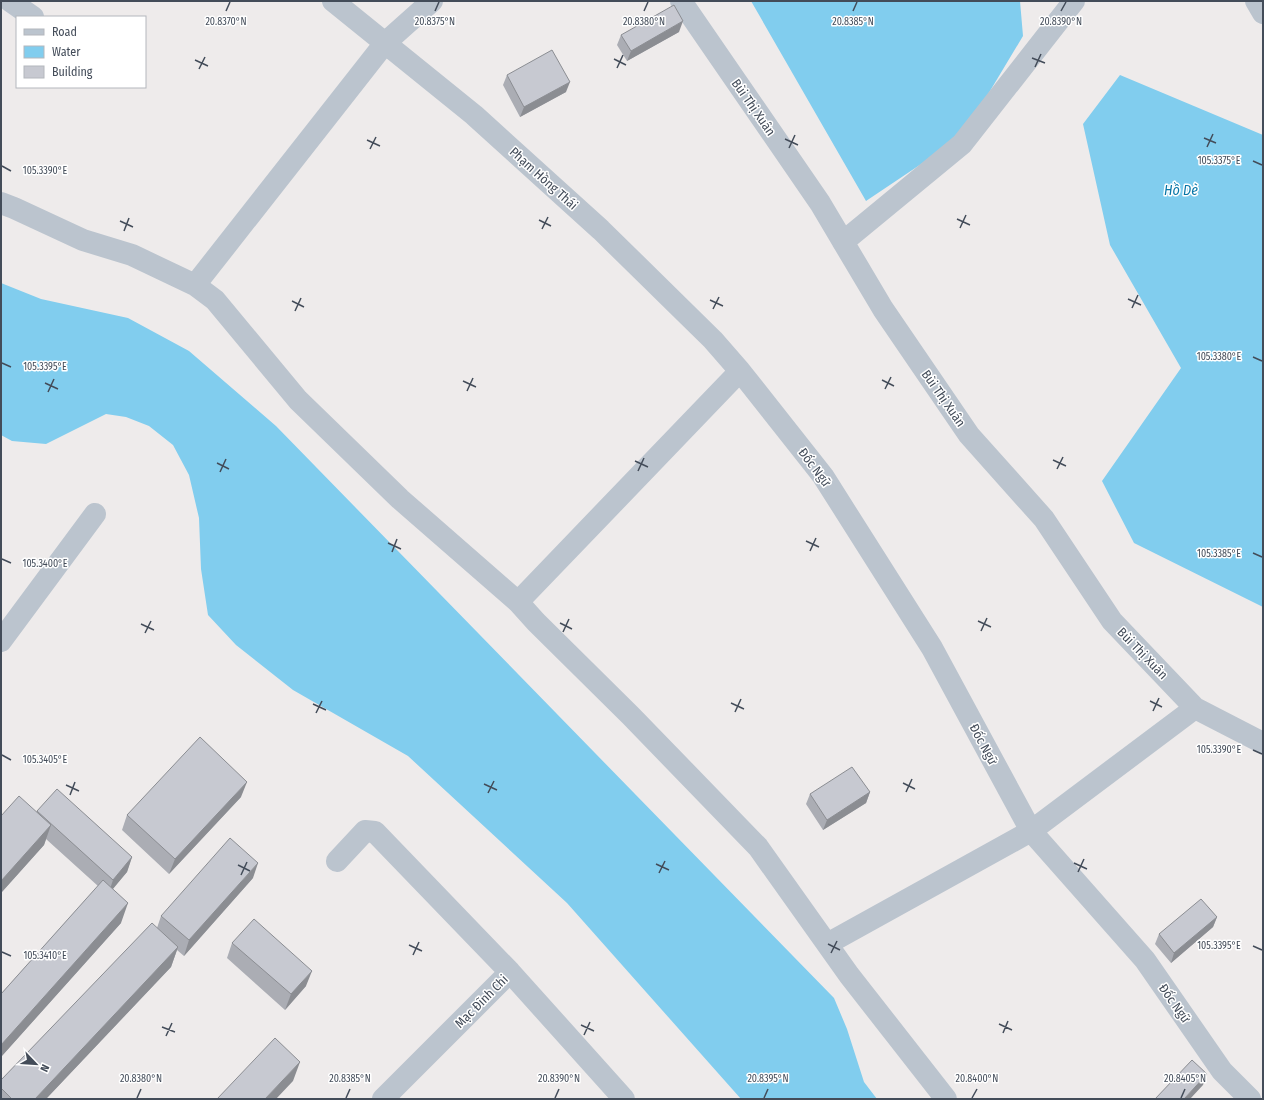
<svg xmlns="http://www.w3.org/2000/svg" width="1264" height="1100" font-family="'Fira Sans Condensed',sans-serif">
  <rect width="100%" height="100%" fill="#eeebeb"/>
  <path fill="#81cdee" d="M751,1H1020L1023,36L963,136L866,201Z
    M1120,75L1263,135V607L1134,543L1102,481L1181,368L1110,245L1083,124Z
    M1,283L41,299L128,318L189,351L276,426L834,998L847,1029L864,1082L877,1099H741L567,903L408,756L293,690L236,645L208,615L201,569L199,518L189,475L173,445L149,426L126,417L106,414L46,444L12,441L1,435Z"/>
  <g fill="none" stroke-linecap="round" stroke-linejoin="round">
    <path stroke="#bbc4ce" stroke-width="22" d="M10,1L33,17
      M333,1L474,115L601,230L713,340L740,371L823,476L932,648L1031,831L1145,960L1222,1071L1250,1099
      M681,1L820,203L883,309L969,435L1044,519L1112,621L1195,708L1263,743
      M1256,1L1263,13
      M1,203L14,208L83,240L132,255L195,285L215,300L298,400L400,499L518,602L536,622L631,716L758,847L849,975L946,1099
      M843,242L962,144L1074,1
      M195,285L385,43L432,1
      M518,602L740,371
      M1,641L95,514
      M337,861L365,831L375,832L510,972
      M827,944L1031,831L1195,708
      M383,1099L510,972L624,1099"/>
  </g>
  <path fill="#abadb4" d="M679,32L627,61L617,45L621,35Z
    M507,75L566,92L520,117L503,85Z
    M870,792L866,803L823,830L806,804L810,794Z
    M241,797L169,874L122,830L127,815Z
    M37,811L132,857L127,872L112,889L121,923L1,1057V994L98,886L46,839L44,845L1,893V816L36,812Z
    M253,878L184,956L177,950L171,967L46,1099H1V1080L157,928L161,916Z
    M1217,917L1213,927L1171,963L1155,944L1159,934Z
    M232,943L306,986L285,1010L227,958Z"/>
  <path fill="#8b8d92" d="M683,21L679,32L627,61L631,51Z
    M570,82L566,92L520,117L524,107Z
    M247,782L241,797L169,874L175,859Z
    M870,792L866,803L823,830L827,820Z
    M51,825L44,845L1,893V881Z
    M132,857L127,872L108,895L113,880Z
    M258,863L253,878L184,956L189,940Z
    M128,903L121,923L1,1057V1045Z
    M1217,917L1213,927L1171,963L1174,953Z
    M178,947L171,967L46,1099H35Z
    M312,971L306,986L285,1010L291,994Z
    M300,1062L293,1081L276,1099H265Z
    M1207,1074L1203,1085L1190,1099H1184Z"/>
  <path fill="#c7c9d1" stroke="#8b8d92" d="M674,5L683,21L631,51L621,35Z
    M552,50L570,82L524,107L507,75Z
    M200,737L247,782L175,859L127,815Z
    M852,767L870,792L827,820L810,794Z
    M57,789L132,857L113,880L37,811Z
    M19,796L51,825L1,881V816Z
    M230,838L258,863L189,940L161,916Z
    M103,880L128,903L1,1045V994Z
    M1201,899L1217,917L1174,953L1159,934Z
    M254,919L312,971L291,994L232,943Z
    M152,923L178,947L35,1099H12L1,1088V1080Z
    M275,1038L300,1062L265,1099H217Z
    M1192,1060L1207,1074L1184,1099H1155Z"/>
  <path fill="none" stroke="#434c59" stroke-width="1.5" d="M226,11L230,2M435,11L439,2M644,11L648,2M853,11L857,2M1061,11L1066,2M1032,58L1045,63M614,59L626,65M195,60L208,66M1035,67L1041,54M617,68L623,55M199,69L205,57M1204,138L1216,143M785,139L798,145M367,140L380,146M1207,147L1213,134M789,148L795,135M370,149L376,137M1253,161L1262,165M2,166L11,171M957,219L970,225M539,220L551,226M120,221L133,227M960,228L966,215M542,229L548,217M124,231L129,218M1128,299L1141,305M710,300L723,306M292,301L304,307M1132,308L1138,295M713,309L719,297M295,311L301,298M1253,357L1262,361M2,363L11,367M882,380L894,386M463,381L476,387M45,383L58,389M885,389L891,377M467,391L473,378M48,392L54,379M1053,460L1066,466M635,461L648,467M217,463L229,469M1057,469L1063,457M638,471L644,458M220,472L226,459M806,541L819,547M388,543L401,549M810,551L816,538M392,552L397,539M1253,553L1262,557M2,559L11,563M978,621L991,627M560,623L572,629M141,624L154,630M981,631L987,618M563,632L569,619M145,633L151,621M1150,701L1162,707M731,703L744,709M313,704L326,710M1153,711L1159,698M735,712L741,699M316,713L322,701M1253,750L1262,754M2,755L11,760M903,783L915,789M484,784L497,790M66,785L79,791M906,792L912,779M488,793L494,781M70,795L75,782M1074,863L1087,869M656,864L669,870M238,865L250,871M1078,872L1084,859M659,873L665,861M241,875L247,862M828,944L840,950M409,945L422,951M1253,946L1262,950M2,952L11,956M831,953L837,941M413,955L419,942M999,1024L1012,1030M581,1025L594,1031M162,1027L175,1032M1003,1033L1008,1021M584,1035L590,1022M166,1036L172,1023M137,1098L141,1089M346,1098L350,1089M555,1098L559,1089M764,1098L768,1089M972,1098L977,1089M1181,1098L1185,1089"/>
  <g text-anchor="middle" stroke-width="3" stroke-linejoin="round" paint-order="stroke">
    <g font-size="13" fill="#434c59" stroke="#fff">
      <text transform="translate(754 107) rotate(55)" y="5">Bùi Thị Xuân</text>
      <text transform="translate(544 178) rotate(42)" y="5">Phạm Hồng Thái</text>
      <text transform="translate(944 398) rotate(55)" y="5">Bùi Thị Xuân</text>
      <text transform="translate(815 467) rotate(53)" y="5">Đốc Ngữ</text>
      <text transform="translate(1143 653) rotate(46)" y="5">Bùi Thị Xuân</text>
      <text transform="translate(984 744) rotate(62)" y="5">Đốc Ngữ</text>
      <text transform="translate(481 1001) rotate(-45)" y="5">Mạc Đĩnh Chi</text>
      <text transform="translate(1175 1003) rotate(55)" y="5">Đốc Ngữ</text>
    </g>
    <g font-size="14" font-style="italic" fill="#0876a7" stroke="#fff">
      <text x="1181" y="195">Hồ Dè</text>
    </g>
  </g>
  <g font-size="10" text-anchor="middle" fill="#434c59" stroke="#fff" stroke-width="3" stroke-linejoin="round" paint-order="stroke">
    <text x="226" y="25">20.8370°N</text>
    <text x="644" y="25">20.8380°N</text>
    <text x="853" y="25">20.8385°N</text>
    <text x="1061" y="25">20.8390°N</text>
    <text x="435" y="25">20.8375°N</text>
    <text x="1219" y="164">105.3375°E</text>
    <text x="45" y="174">105.3390°E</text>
    <text x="1219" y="360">105.3380°E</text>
    <text x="45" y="370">105.3395°E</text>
    <text x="1219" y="557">105.3385°E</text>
    <text x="45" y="567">105.3400°E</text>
    <text x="1219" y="753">105.3390°E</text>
    <text x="45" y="763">105.3405°E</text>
    <text x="1219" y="949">105.3395°E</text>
    <text x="45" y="959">105.3410°E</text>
    <text x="141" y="1082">20.8380°N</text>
    <text x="350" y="1082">20.8385°N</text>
    <text x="559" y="1082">20.8390°N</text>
    <text x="768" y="1082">20.8395°N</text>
    <text x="977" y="1082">20.8400°N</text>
    <text x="1185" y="1082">20.8405°N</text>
  </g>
  <rect width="1264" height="1100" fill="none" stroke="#434c59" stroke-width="4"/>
  <rect x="16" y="16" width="130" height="72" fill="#ffffff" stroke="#b4b7bd"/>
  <rect x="24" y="29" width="20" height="6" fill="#bbc4ce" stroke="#b4b7bd"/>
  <text x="52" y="36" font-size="12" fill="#434c59">Road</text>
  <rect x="24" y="46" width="20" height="12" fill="#81cdee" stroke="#b4b7bd"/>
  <text x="52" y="56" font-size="12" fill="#434c59">Water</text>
  <rect x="24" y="66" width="20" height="12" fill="#c7c9d1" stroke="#b4b7bd"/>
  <text x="52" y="76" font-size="12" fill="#434c59">Building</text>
  <g transform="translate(36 1064) rotate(115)" stroke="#ffffff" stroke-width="3" paint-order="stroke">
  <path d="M0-3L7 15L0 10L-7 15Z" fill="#434c59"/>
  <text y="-6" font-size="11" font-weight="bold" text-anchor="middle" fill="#434c59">N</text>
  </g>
</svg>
